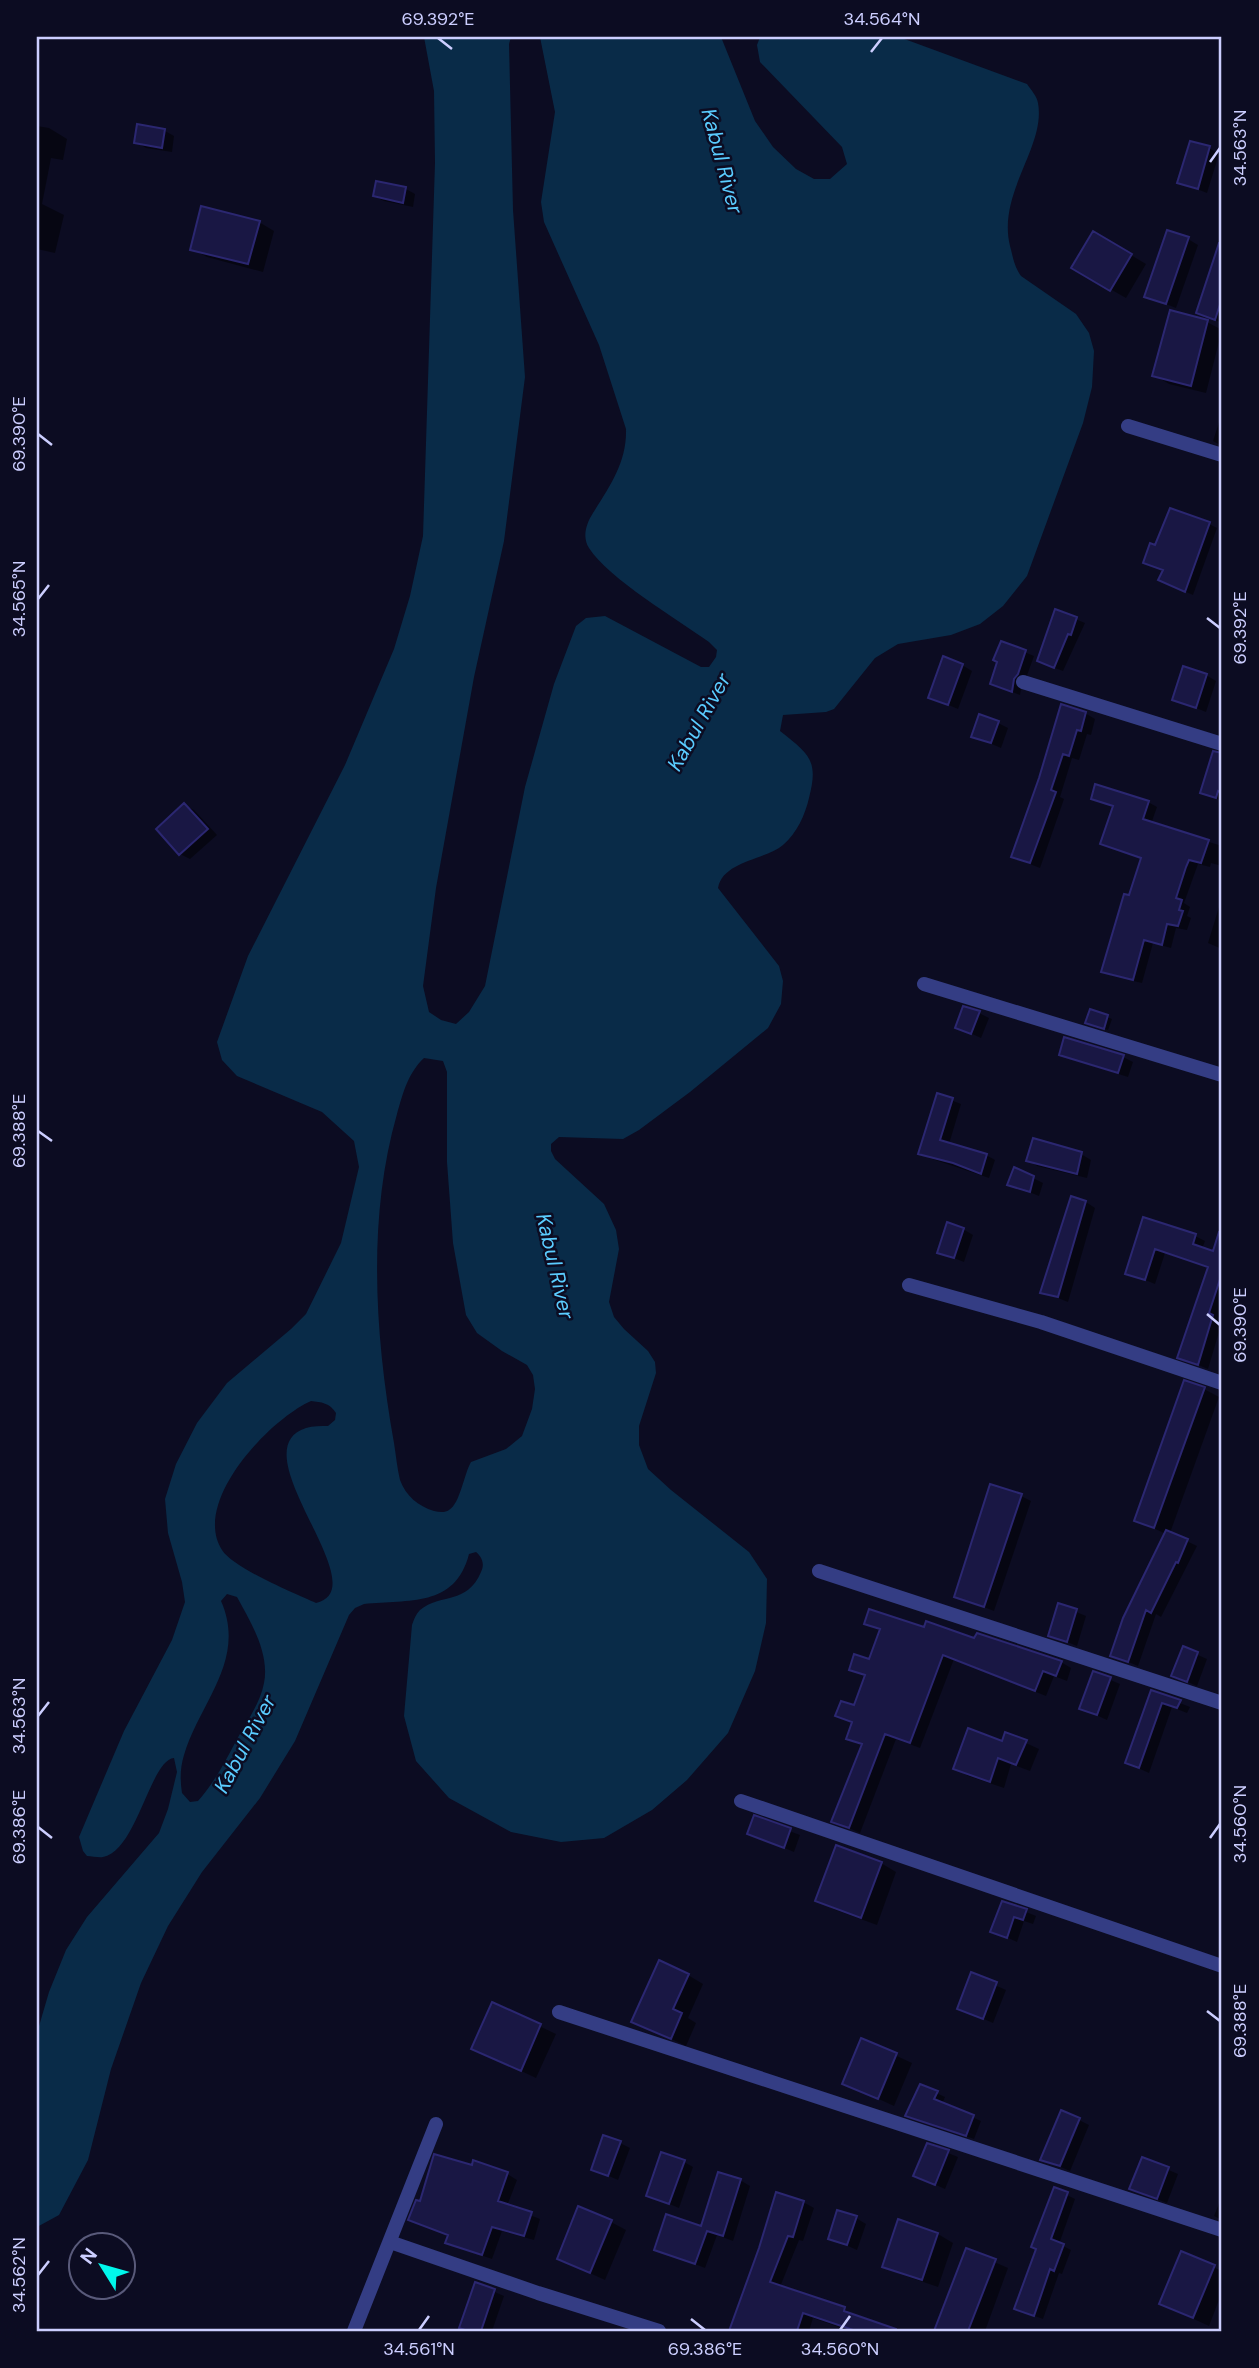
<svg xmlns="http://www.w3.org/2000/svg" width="1259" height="2368" font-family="'DM Sans',sans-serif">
  <rect width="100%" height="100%" fill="#0c0c22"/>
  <path fill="#092b48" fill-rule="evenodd" d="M424,37H511L509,44L513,210L525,377L504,541L474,677L436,888L423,986L429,1012L441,1020L456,1024L469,1012L485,986L525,787L554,684L576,626L586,618L605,616L701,667H709L716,657L717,650L709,642C677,619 609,579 589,548C582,537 586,524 593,513C610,486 627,462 626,429L599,345L544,222L541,202L555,112L540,37H721L755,121L773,147L796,169L814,179H830L847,164L842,147L760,62L757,45L760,37H899L1027,84C1031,90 1037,96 1038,103C1046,147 997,193 1010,246C1013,257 1014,266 1021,276L1076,314L1089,333L1094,351L1092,387L1083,423L1027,576L1003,606L980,624L951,635L898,644L875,658L834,709L826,712L783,715L780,731C809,754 819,760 809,798C805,815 797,833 783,845C765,860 723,861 718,888L779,966L783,981L781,1004L768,1028L690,1092L639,1130L623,1139L559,1137L551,1144V1151L555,1159L604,1204L616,1230L619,1249L609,1302L614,1317L624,1329L648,1351L655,1362L656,1373L639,1426V1445L648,1469L671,1490L749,1552L767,1579L766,1623L755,1671L728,1733L687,1780L652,1810L604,1838L561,1842L511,1832L449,1798L416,1761L404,1716L412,1625C414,1619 416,1614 420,1610C441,1593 467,1605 481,1572C485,1564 482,1557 476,1552L469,1554C455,1608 409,1599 364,1604L355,1608L349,1615L295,1741L260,1798L202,1872L168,1926L141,1983L111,2069L88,2160L59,2215L37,2227V2033L49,1992L66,1950L87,1917L159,1833L168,1809L177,1772L174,1758C150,1760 137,1851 103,1857C99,1858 92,1856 87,1856L83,1851L79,1837L124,1731L172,1640L185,1602L182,1582L168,1533L165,1499L176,1464L197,1423L227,1383L291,1329L306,1314L341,1243L359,1167L354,1141L322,1112L237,1076L222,1060L217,1042L248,956L345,765L394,649L410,596L423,536L435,163L434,91ZM424,1058L443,1061L447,1072V1162L453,1243L466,1315L477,1333L502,1351L527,1365L533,1375L535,1389L532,1409L522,1436L506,1449L471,1462C464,1474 460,1504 449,1510C445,1513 439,1512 434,1511C418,1506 406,1496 400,1480C397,1468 396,1455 394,1443C375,1336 367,1219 397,1114C403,1093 408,1073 424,1058ZM311,1401C321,1402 330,1403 336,1413L335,1420L328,1426C321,1426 313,1426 306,1428C237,1450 379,1589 316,1603C296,1594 233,1568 222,1550C191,1502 270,1419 311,1401ZM227,1594L237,1597C250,1621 270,1653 264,1683C260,1704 246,1723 236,1741C225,1762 214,1783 198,1801L190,1802L182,1793C180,1780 180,1768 184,1755C200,1702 247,1660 221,1601Z"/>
  <path fill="#0007" d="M37,126L49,128L67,139L63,160L51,158L42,204L64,215L55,253L37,249Z
    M165,131L174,136L172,152L146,148L136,142Z
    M1209,148L1219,154L1207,193L1179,182Z
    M406,189L415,194L413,207L384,201L374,196Z
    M259,222L274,231L263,272L207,257L192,249Z
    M1094,233L1146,264L1126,298L1073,268Z
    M1188,239L1198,245L1176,308L1146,296Z
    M1222,240V323L1198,312Z
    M1207,322L1222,330L1206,393L1169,384L1154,375Z
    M1222,413V446L1213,441Z
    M1209,524L1217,528L1193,595L1168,584L1164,570L1146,562L1156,547Z
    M1056,611L1085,623L1063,671L1047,665Z
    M1002,643L1034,656L1026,678L1022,683L1020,695L1000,687Z
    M962,665L972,671L958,709L930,697Z
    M1206,675L1216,681L1206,712L1174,699Z
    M1085,713L1095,719L1091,735L1087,734L1079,760L1072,758L1060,797L1064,799L1040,868L1022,861L1013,856L1040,778Z
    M998,723L1008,728L1001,748L973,736Z
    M1214,753L1222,755V801L1202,792Z
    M1093,798L1148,802L1157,807L1151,824L1222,846V866L1211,863L1210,867L1198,864L1184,903L1190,907L1187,916L1191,918L1187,930L1176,928L1171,948L1153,943L1142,983L1112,976L1103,971L1143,859L1102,843L1115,807Z
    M184,805L194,810L217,835L190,859L180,854L158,829Z
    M1219,907L1222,908V949L1208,943Z
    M1091,1011L1112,1019L1108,1030L1092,1025Z
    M979,1013L989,1018L981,1038L957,1027Z
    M1061,1054L1123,1057L1133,1062L1128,1077L1071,1059Z
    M938,1095L961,1104L949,1144L986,1155L995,1160L989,1178L929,1158L920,1153Z
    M1081,1154L1091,1160L1087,1178L1037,1166L1028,1160Z
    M1015,1169L1043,1183L1039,1196L1009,1184Z
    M1086,1202L1095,1208L1068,1302L1043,1292Z
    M1144,1219L1195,1236L1205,1241L1202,1249L1222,1256V1307L1218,1319L1222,1322L1208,1369L1179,1357L1209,1268L1165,1253L1155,1284L1128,1273Z
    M963,1229L973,1235L964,1262L939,1252Z
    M1204,1389L1219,1397L1170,1533L1197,1546L1161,1617L1156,1614L1138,1666L1112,1655L1166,1534L1136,1520Z
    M1021,1496L1031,1501L994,1611L956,1596Z
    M1059,1605L1086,1616L1077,1646L1050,1635Z
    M866,1623L925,1629L975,1640L1061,1662L1071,1668L1067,1681L1054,1676L1046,1696L954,1659L920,1748L896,1739L860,1833L833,1821L863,1745L848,1738L853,1723L838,1715L855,1708L866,1676L851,1669L870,1662L881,1631Z
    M1184,1649L1207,1659L1197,1686L1174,1676Z
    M1094,1673L1120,1684L1107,1720L1081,1708Z
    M1152,1692L1190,1707L1187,1713L1172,1707L1149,1773L1127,1763Z
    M1006,1734L1039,1749L1030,1771L1011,1764L1004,1788L968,1776L955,1768L1003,1743Z
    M755,1818L800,1835L794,1852L749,1833Z
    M881,1863L896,1872L877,1925L833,1909L818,1900Z
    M1003,1903L1036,1916L1033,1924L1024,1921L1017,1942L993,1931Z
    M688,1975L703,1984L688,2018L696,2023L686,2046L634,2021Z
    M972,1975L1006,1990L993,2023L959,2008Z
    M493,2004L556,2034L536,2078L473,2048Z
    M862,2040L912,2063L894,2106L844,2083Z
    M921,2086L945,2097L942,2104L981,2121L974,2139L908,2115Z
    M1079,2120L1089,2125L1070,2171L1042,2159Z
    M620,2143L630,2148L618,2180L593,2169Z
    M928,2145L958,2157L945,2189L916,2176Z
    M1143,2159L1178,2174L1167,2203L1132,2189Z
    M684,2162L693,2167L679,2208L648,2195Z
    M473,2167L507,2174L517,2180L507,2206L540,2219L534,2240L502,2231L492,2259L457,2247L447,2242L449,2236L410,2219L421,2203Z
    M740,2180L750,2186L733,2241L717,2235L705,2268L656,2249L702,2229Z
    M1055,2189L1075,2199L1059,2244L1071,2250L1062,2274L1059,2273L1043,2319L1016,2309L1038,2249Z
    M1222,2196V2220L1214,2216Z
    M803,2202L814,2208L803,2241L799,2240L780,2287L845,2309L854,2316L895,2331H850L813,2318L809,2331H731L761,2249Z
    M856,2218L866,2224L857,2250L830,2238Z
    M900,2221L938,2234L953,2243L938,2287L900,2274L885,2266Z
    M611,2222L626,2230L605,2280L559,2259Z
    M967,2250L1008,2268L985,2331H936Z
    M1182,2253L1222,2271V2292L1209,2326L1161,2304Z
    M476,2284L504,2296L492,2331H468L461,2327Z"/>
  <path fill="#191744" stroke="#2b2771" stroke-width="2" d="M137,124L165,129L162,148L134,143Z
    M1190,141L1210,146L1198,189L1177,183Z
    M376,181L406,187L403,203L373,196Z
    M201,206L260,221L248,264L190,250Z
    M1167,230L1189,237L1166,304L1144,297Z
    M1093,231L1132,254L1110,291L1071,268Z
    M1219,243H1222V298L1215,320L1196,313Z
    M1170,310L1208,320L1191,386L1152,376Z
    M1170,508L1210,522L1185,592L1158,580L1163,570L1143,563L1150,543L1155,545Z
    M1055,609L1077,617L1071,635L1068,634L1054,668L1037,661Z
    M1001,641L1026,650L1018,674L1014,679L1012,692L990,684L997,662L993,660Z
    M943,656L963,664L948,705L928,698Z
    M1183,666L1207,674L1196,708L1172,700Z
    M1061,704L1086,712L1081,731L1077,730L1069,756L1063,754L1051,790L1056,792L1030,863L1011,857L1039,778Z
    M979,714L999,721L991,743L971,737Z
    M1213,751L1222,753V793L1218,791L1216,798L1200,793Z
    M1095,784L1149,801L1143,819L1209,840L1201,863L1189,860L1186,867L1176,898L1182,900L1179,910L1183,911L1178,926L1167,924L1162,945L1144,940L1133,980L1101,972L1124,894L1129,895L1141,858L1100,844L1113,806L1091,799Z
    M184,803L208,829L179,855L156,829Z
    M963,1006L980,1011L971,1034L955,1028Z
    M1090,1009L1108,1015L1104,1029L1085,1023Z
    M1064,1037L1124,1055L1118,1073L1059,1055Z
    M937,1093L953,1098L940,1140L987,1154L981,1174L953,1163L918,1154Z
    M1033,1138L1082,1152L1077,1174L1026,1161Z
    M1014,1167L1034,1176L1030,1192L1007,1185Z
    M1071,1196L1086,1201L1058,1297L1040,1293Z
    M1143,1217L1196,1234L1193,1244L1213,1251L1219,1232L1222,1233V1273L1209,1313L1213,1315L1198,1365L1177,1358L1208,1267L1155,1249L1145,1280L1125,1274Z
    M947,1222L964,1228L954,1258L937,1253Z
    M1184,1380L1205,1387L1154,1528L1134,1521Z
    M990,1484L1022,1494L984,1607L954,1597Z
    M1166,1530L1188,1539L1178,1563L1176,1562L1151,1613L1146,1610L1128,1662L1110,1656L1123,1618Z
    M1058,1603L1077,1609L1067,1642L1048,1636Z
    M869,1609L924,1627L926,1621L974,1638L977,1633L1062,1661L1056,1676L1043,1671L1035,1691L943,1655L910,1743L885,1734L849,1828L831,1822L862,1744L846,1739L852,1722L835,1716L841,1701L854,1705L865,1675L849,1670L854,1654L869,1659L880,1629L864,1624Z
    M1183,1646L1198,1652L1187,1682L1171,1676Z
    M1093,1671L1111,1677L1097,1715L1079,1709Z
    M1151,1690L1181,1700L1177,1708L1162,1703L1139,1768L1125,1763Z
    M968,1728L1002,1741L1005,1732L1027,1740L1016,1765L998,1758L990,1782L953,1769Z
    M754,1815L791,1828L784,1848L747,1834Z
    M836,1845L882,1862L861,1918L815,1901Z
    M1002,1901L1027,1909L1023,1920L1014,1917L1007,1938L990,1932Z
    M659,1960L689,1974L673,2009L682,2013L671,2039L631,2022Z
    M971,1972L997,1982L983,2019L957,2009Z
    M492,2002L541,2024L521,2071L471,2049Z
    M861,2038L897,2053L878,2099L842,2084Z
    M920,2084L938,2091L934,2099L974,2115L966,2136L905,2116Z
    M1061,2110L1080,2118L1060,2166L1040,2160Z
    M603,2135L621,2141L608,2176L591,2170Z
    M927,2143L949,2150L935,2185L913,2176Z
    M661,2152L685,2160L669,2204L646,2196Z
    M434,2154L472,2165L473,2160L508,2172L498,2201L532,2212L524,2236L492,2227L482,2255L445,2243L448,2235L408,2220L416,2200L420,2201Z
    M1142,2157L1169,2167L1157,2199L1129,2189Z
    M718,2172L741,2179L723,2236L707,2231L695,2264L654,2250L666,2214L701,2226Z
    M1054,2187L1068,2192L1051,2239L1064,2244L1054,2271L1050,2269L1034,2316L1014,2309L1036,2249L1031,2247Z
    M776,2192L804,2201L793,2237L788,2236L770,2282L845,2307L844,2311L896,2329V2331H856L803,2313L797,2331H729L759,2248Z
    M578,2206L612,2220L590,2273L557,2259Z
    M837,2210L857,2216L847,2245L828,2239Z
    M898,2219L938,2233L922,2280L882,2267Z
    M966,2248L996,2259L968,2331H934Z
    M1181,2251L1215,2265L1193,2318L1159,2304Z
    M475,2282L495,2289L481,2331H468L459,2328Z"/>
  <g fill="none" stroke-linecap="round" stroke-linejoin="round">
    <path stroke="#343d84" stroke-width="14" d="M1128,426L1222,455
      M1023,682L1222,744
      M924,984L1222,1075
      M909,1285L1041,1322L1222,1383
      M819,1571L1222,1703
      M741,1801L1222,1966
      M559,2012L1222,2230
      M390,2242L538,2293L659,2331
      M354,2331L436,2124"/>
  </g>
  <path fill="none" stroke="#ccceff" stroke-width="2.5" d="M438,38L452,49M871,52L882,38M1210,162L1220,148M38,434L52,445M38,599L49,585M1207,618L1220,628M38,1131L52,1141M1207,1314L1220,1325M38,1716L49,1702M38,1827L52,1838M1210,1838L1220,1824M1207,2011L1220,2021M38,2275L49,2261M691,2319L705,2330M419,2330L429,2316M840,2330L850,2316"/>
  <g text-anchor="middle" stroke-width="5" stroke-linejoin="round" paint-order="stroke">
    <g font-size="21" font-style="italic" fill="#5accff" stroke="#0c0c22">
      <text transform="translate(722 161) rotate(75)" y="7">Kabul River</text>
      <text transform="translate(699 722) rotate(-61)" y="7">Kabul River</text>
      <text transform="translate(555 1266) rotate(77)" y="7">Kabul River</text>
      <text transform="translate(245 1744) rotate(-62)" y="7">Kabul River</text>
    </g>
  </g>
  <rect width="1259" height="2368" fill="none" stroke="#0c0c22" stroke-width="77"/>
  <g transform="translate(102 2266) rotate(307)"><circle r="33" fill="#0c0c22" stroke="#595a7a" stroke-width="2"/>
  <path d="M0-5L12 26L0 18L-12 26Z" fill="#00f7eb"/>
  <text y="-10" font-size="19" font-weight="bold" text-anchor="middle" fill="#ccceff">N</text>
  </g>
  <rect x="38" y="38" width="1182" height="2292" fill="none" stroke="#ccceff" stroke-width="2.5"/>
  <g font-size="18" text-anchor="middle" fill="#ccceff">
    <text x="438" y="25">69.392°E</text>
    <text x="882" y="25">34.564°N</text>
    <text transform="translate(1240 148) rotate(-90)" y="6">34.563°N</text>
    <text transform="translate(19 434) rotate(-90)" y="6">69.390°E</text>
    <text transform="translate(19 599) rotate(-90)" y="6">34.565°N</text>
    <text transform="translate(1240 628) rotate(-90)" y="6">69.392°E</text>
    <text transform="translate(19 1131) rotate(-90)" y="6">69.388°E</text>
    <text transform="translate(1240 1325) rotate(-90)" y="6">69.390°E</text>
    <text transform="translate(19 1716) rotate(-90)" y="6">34.563°N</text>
    <text transform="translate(1240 1824) rotate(-90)" y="6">34.560°N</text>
    <text transform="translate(19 1827) rotate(-90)" y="6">69.386°E</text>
    <text transform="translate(1240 2021) rotate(-90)" y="6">69.388°E</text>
    <text transform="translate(19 2275) rotate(-90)" y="6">34.562°N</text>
    <text x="419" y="2355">34.561°N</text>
    <text x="705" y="2355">69.386°E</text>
    <text x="840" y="2355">34.560°N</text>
  </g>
</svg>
